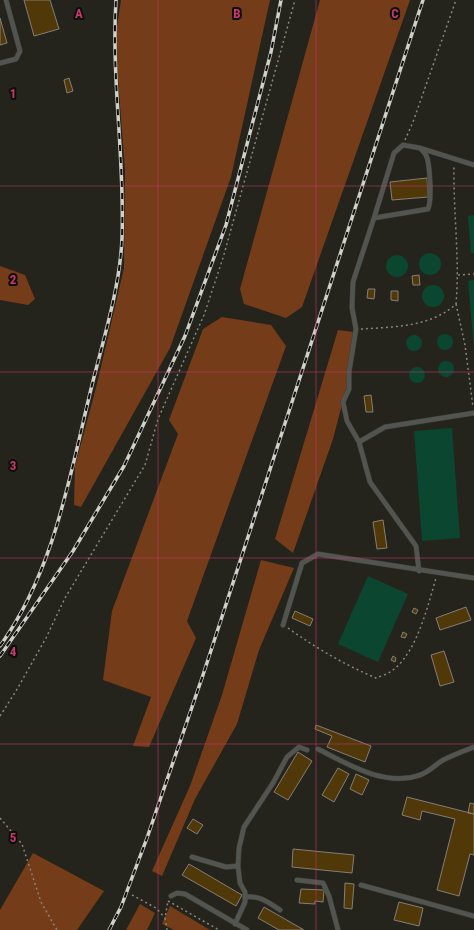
<svg xmlns="http://www.w3.org/2000/svg" width="474" height="930" font-family="'Roboto Condensed',sans-serif">
  <rect width="100%" height="100%" fill="#24241c"/>
  <path fill="#753c19" d="M121,0H270L231,177L170,348L81,507L74,505L75,466L96,388L124,268L125,170L115,40Z
    M320,0H410L302,307L286,318L244,304L240,289Z
    M0,266L25,275L35,299L28,305L0,300Z
    M222,317L271,325L286,346L187,621L196,638L149,747L133,746L151,697L103,680L112,611L178,434L169,420L203,329Z
    M338,330L353,332L346,389L333,439L293,553L275,539Z
    M261,560L294,568L259,650L237,724L195,799L162,876L152,871L190,786L222,695Z
    M33,853L104,891L77,930H0V910Z
    M140,904L155,913L147,930H126Z
    M170,906L210,930H174L162,924Z"/>
  <path fill="#0b4630" d="M474,215V253H471L468,216Z
    M419 264a11 11 0 1 1 22 0a11 11 0 1 1-22 0Z
    M386 266a11 11 0 1 1 22 0a11 11 0 1 1-22 0Z
    M474,280V349L468,281Z
    M422 296a11 11 0 1 1 22 0a11 11 0 1 1-22 0Z
    M437 342a8 8 0 1 1 16 0a8 8 0 1 1-16 0Z
    M406 343a8 8 0 1 1 16 0a8 8 0 1 1-16 0Z
    M438 369a8 8 0 1 1 16 0a8 8 0 1 1-16 0Z
    M409 375a8 8 0 1 1 16 0a8 8 0 1 1-16 0Z
    M452,428L460,538L422,541L414,431Z
    M368,576L408,594L378,662L338,644Z"/>
  <path fill="#513808" stroke="#847e76" d="M24,0H50L59,29L34,36Z
    M0,18L7,43L0,45Z
    M69,78L73,91L67,93L64,80Z
    M427,178L428,197L392,200L390,182Z
    M419,275L420,285H413L412,276Z
    M368,289H375L374,299L367,298Z
    M391,291H398V301L391,300Z
    M371,395L373,412H366L364,396Z
    M383,520L387,548L377,549L373,522Z
    M466,607L471,620L440,630L436,618Z
    M414,608L418,610L416,614L412,612Z
    M295,611L313,619L310,626L292,618Z
    M403,632L407,634L405,638L401,637Z
    M444,651L454,682L440,686L431,655Z
    M393,656L396,658L395,662L391,660Z
    M316,725L371,746L365,762L327,747L332,736L315,729Z
    M298,752L312,761L288,800L274,792Z
    M338,768L349,774L334,802L322,795Z
    M356,774L369,780L362,795L350,789Z
    M407,797L474,814V855L470,854L459,896L437,890L455,819L422,811L420,820L402,815Z
    M470,803L474,804V814L468,813Z
    M193,819L203,825L197,834L187,828Z
    M293,849L354,855L352,873L292,867Z
    M189,864L242,895L236,906L182,875Z
    M345,883L354,884L352,909L344,908Z
    M301,889L324,890L323,902L315,901V904L299,903Z
    M399,902L423,908L419,926L394,920Z
    M264,907L304,930H279L258,918Z"/>
  <g fill="none" stroke-linecap="round" stroke-linejoin="round">
    <g stroke="#41413a" stroke-width="5.5">
      <path id="service" d="M0,63L16,59L20,51L6,0
        M420,148L474,165
        M359,442L347,421L343,402L349,389V372L356,329L352,308L353,282L374,218L428,209C432,201 430,163 426,155C424,152 422,150 420,148L403,145L394,153L374,218
        M419,571L416,546L370,482L359,442L385,427L474,413
        M283,625L302,563L318,554L474,578
        M318,749C349,765 385,787 420,775C429,772 435,765 443,760C453,755 463,751 474,747
        M192,857L226,867L238,866
        M297,880L323,883L329,896L338,930
        M361,885L474,916
        M171,896L177,893L185,894L247,930
        M245,897C259,895 268,902 280,910
        M235,924L245,902V892L240,883L238,866L239,848L244,827L273,783L287,757L299,747L307,750"/>
    </g>
    <path stroke="#878781" stroke-width="1.5" stroke-dasharray="2 3" stroke-linecap="butt" d="M405,140L413,122L456,0
      M458,275L474,274
      M456,304L465,345L473,407
      M361,329C394,327 431,327 456,304C460,258 453,212 454,165
      M288,628C316,648 345,665 376,678C381,676 388,674 393,670C417,652 428,605 436,578
      M0,716L16,691L46,638L65,598L145,465L158,419L204,315L223,258L295,0
      M0,818L22,844L41,902L57,930
      M132,895L156,908L165,918
      M168,901L219,930
      M167,930L165,918L168,901"/>
    <use href="#service" stroke="#525450" stroke-width="4.5"/>
    <g stroke="#d0d0cb" stroke-width="3.5">
      <path id="rail" d="M0,646C55,570 70,474 92,385C104,337 120,287 122,238C125,158 111,79 116,0
        M0,656L73,551L124,466L185,336L226,225L271,52L281,0
        M109,930L121,907L147,838L203,675L423,0"/>
    </g>
    <use href="#rail" stroke="#0d0d0a" stroke-width="2" stroke-dasharray="6" stroke-linecap="butt"/>
  </g>
  <path fill="none" stroke="#ca3971" stroke-width="1" stroke-opacity="0.55" d="M158,0V930M316,0V930M0,186H474M0,372H474M0,558H474M0,744H474"/>
  <g font-size="13" text-anchor="middle" font-weight="bold" fill="#ca3971" stroke="#0d0d0a" stroke-width="4" stroke-linejoin="round" paint-order="stroke">
    <text x="79" y="18">A</text>
    <text x="237" y="18">B</text>
    <text x="395" y="18">C</text>
    <text x="13" y="98">1</text>
    <text x="13" y="284">2</text>
    <text x="13" y="470">3</text>
    <text x="13" y="656">4</text>
    <text x="13" y="842">5</text>
  </g>
</svg>
